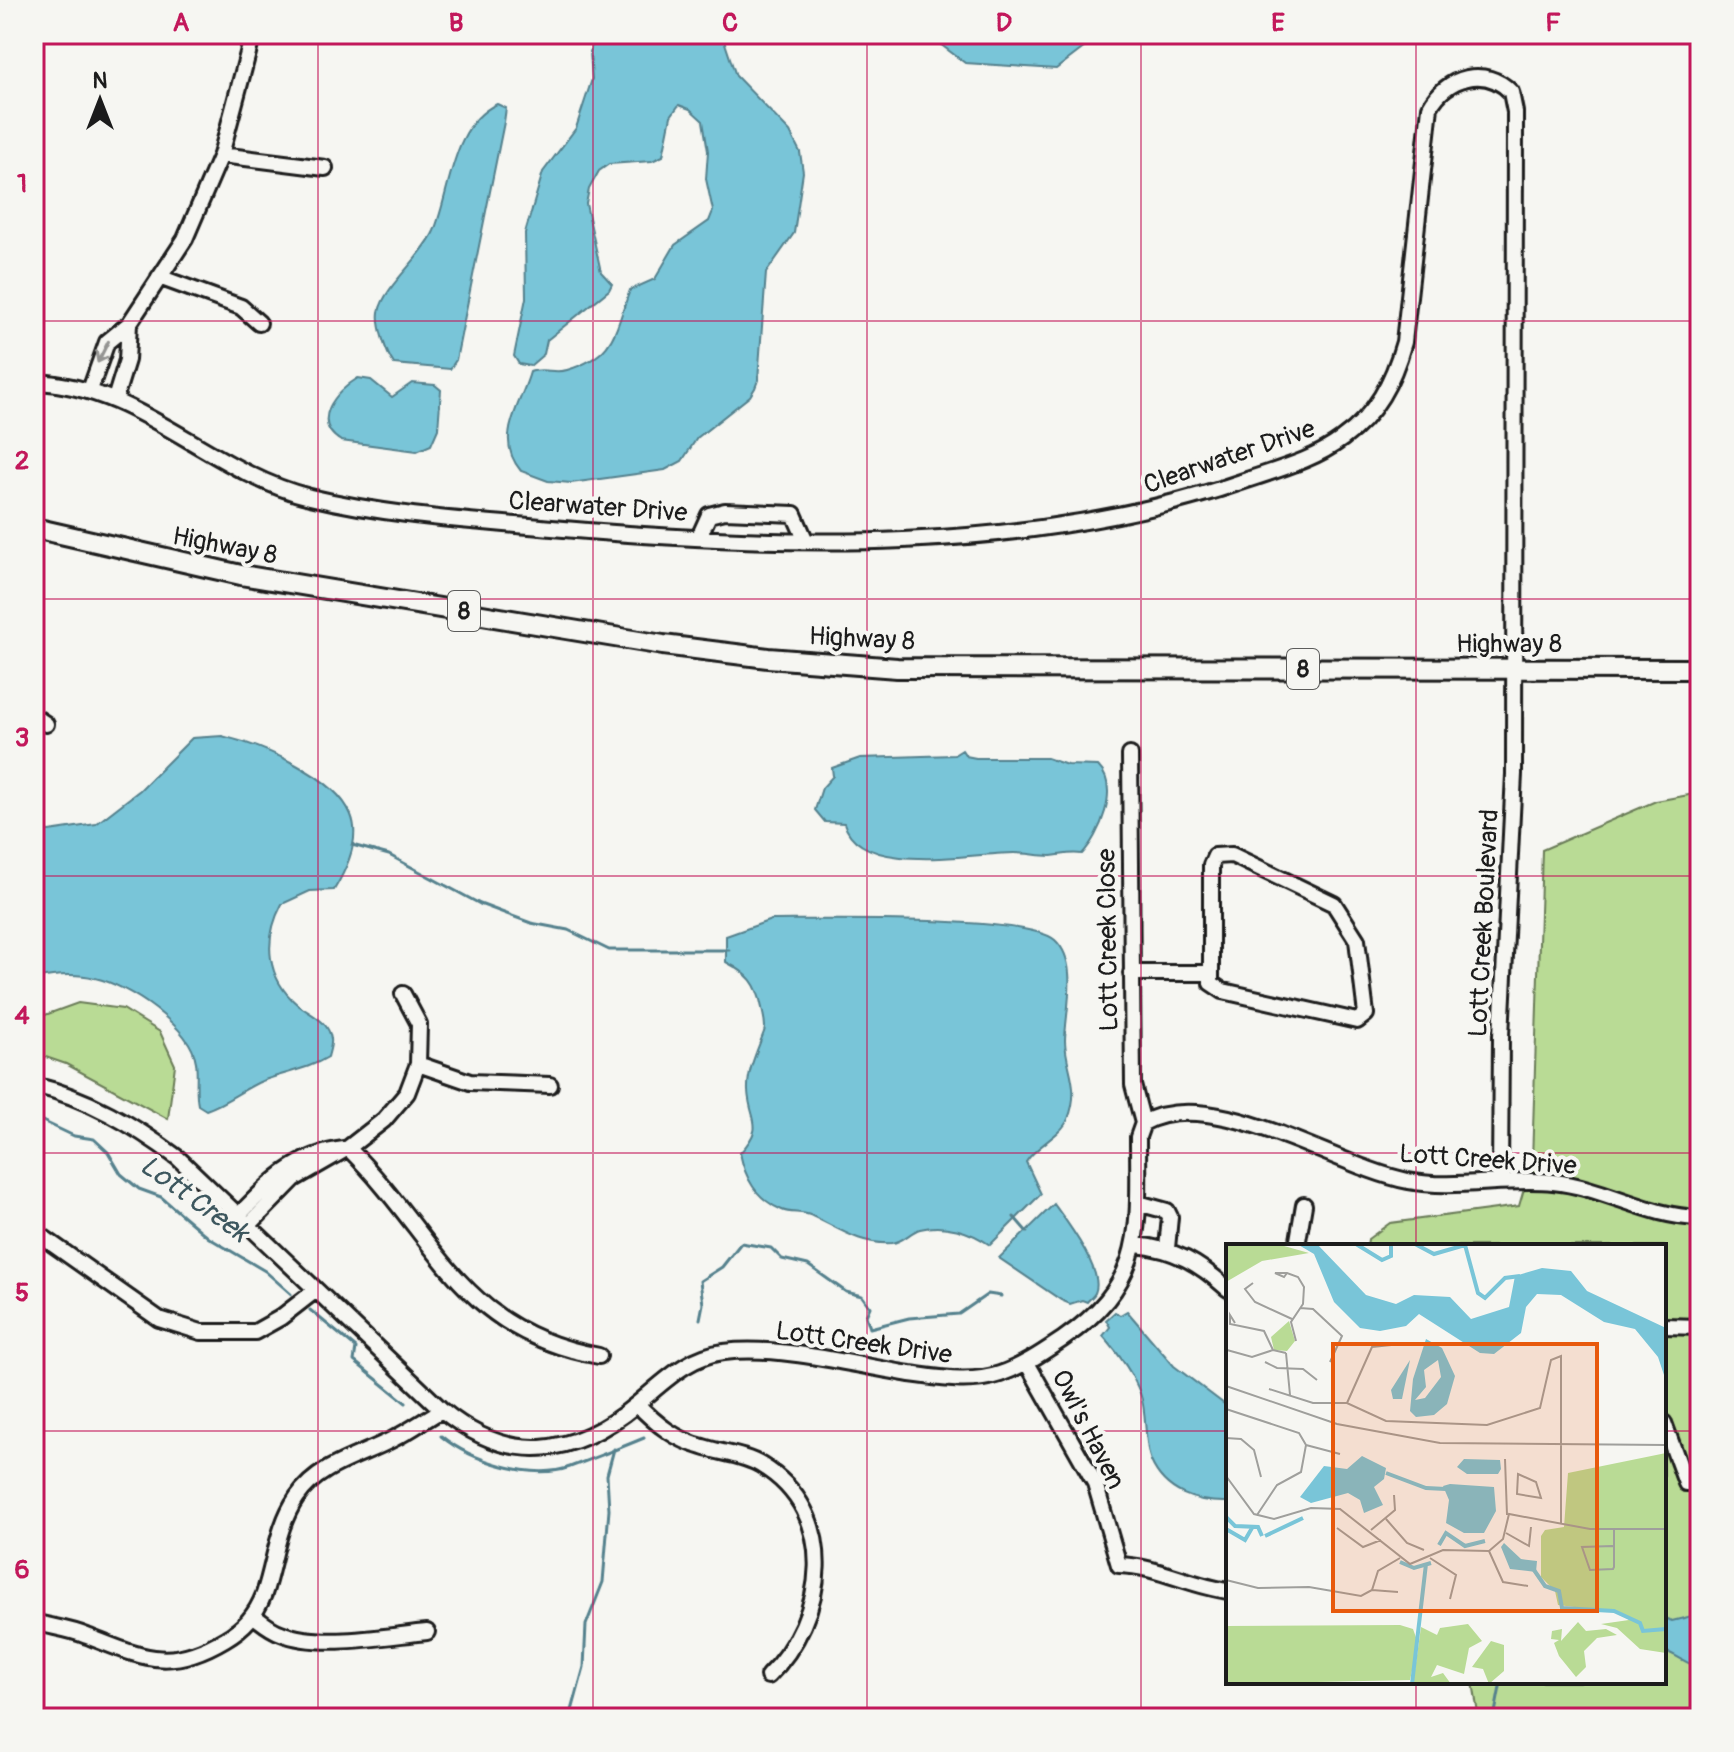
<svg xmlns="http://www.w3.org/2000/svg" width="1734" height="1752" font-family="Pangolin,sans-serif">
  <rect width="100%" height="100%" fill="#f6f6f2"/>
  <filter id="ink" filterUnits="userSpaceOnUse"><feTurbulence type="fractalNoise" baseFrequency=".0125" numOctaves="2"/><feDisplacementMap in="SourceGraphic" scale="16" xChannelSelector="R" yChannelSelector="G"/><feConvolveMatrix kernelMatrix="1 2 1 2 8 2 1 2 1" color-interpolation-filters="sRGB"/></filter>
  <g filter="url(#ink)">
    <path fill="#b9db95" stroke="#6a7c58" stroke-width="2" d="M1700,793V1718H1483L1478,1714L1473,1682H1664V1246H1367L1368,1239L1390,1223L1519,1206L1532,1161L1542,850L1656,801Z
      M78,1003L123,1009L160,1032L175,1065L168,1119L66,1064L34,1053V1019Z"/>
    <path fill="#79c5d8" stroke="#54818d" stroke-width="2" d="M595,34H722L736,76L790,132L800,152L803,172L794,233L766,273L758,380L755,388L750,396L697,438L682,461L665,470L571,483L548,481L521,471C493,438 521,405 530,372C542,367 555,374 567,370C616,355 614,333 630,290L655,279L675,245L709,221L713,211L706,179L708,151L703,121L690,109L679,105L671,116L663,156L652,161L609,164L599,171L589,189L586,204L601,272L612,284L609,290L547,340L544,354L530,366L519,364L514,356L526,298L525,233L543,172L576,128L592,79L590,52Z
      M927,34H1102L1056,69L965,63Z
      M497,104L506,108L504,122L456,360L450,369L394,364C386,353 377,326 379,312C384,286 422,258 434,231C451,190 451,125 497,104Z
      M358,378L371,380L392,397L412,383L435,385L441,390L438,429L431,445L417,451L341,441C310,422 336,391 358,378Z
      M222,736C260,745 336,776 351,815C361,839 346,870 334,890L310,891L282,904C263,940 266,978 298,1005C311,1015 329,1021 331,1039C332,1045 329,1052 328,1057C307,1070 285,1072 262,1081C243,1089 227,1103 206,1110L198,1105C195,1090 198,1076 196,1062C191,1027 128,985 95,978C75,973 54,975 34,979V829L49,831L96,824L140,790L192,738Z
      M962,750L966,756L976,758H1047L1067,765L1098,766C1121,788 1099,836 1082,854C1070,852 1062,855 1051,856C1039,856 1027,853 1014,853C973,853 860,877 844,823L825,822L815,810L822,788L833,776L832,768L860,758L954,755Z
      M771,920C818,920 1027,915 1055,940C1080,963 1065,1012 1065,1041C1066,1070 1081,1086 1068,1119C1061,1136 1036,1145 1026,1162L1041,1194L990,1245C970,1231 944,1223 920,1229C910,1232 903,1242 892,1243C860,1245 838,1228 812,1216C803,1211 791,1214 782,1210C756,1199 745,1178 740,1153C766,1124 750,1123 748,1091C747,1071 757,1051 764,1032C767,1025 763,1016 762,1008C757,983 749,974 726,962V936Z
      M1054,1204C1067,1222 1105,1272 1095,1293C1093,1297 1089,1299 1087,1302L1082,1300L1070,1304L1061,1300L999,1258Z
      M1127,1311L1174,1366L1228,1407V1502C1197,1503 1165,1493 1151,1461C1143,1441 1148,1414 1140,1393C1132,1371 1118,1353 1103,1336L1110,1327L1106,1320L1115,1312L1120,1315Z
      M1700,1614V1667C1685,1664 1678,1655 1664,1651V1618L1672,1621Z"/>
    <g fill="none" stroke-linecap="round" stroke-linejoin="round">
      <path stroke="#54818d" stroke-width="3" d="M352,845L389,855L480,904L531,923L568,930L609,950H729
        M34,1117L74,1136L94,1139L108,1152L121,1174L139,1189L161,1197L209,1238L265,1271L291,1294
        M1014,1217L1027,1232
        M310,1310L356,1348L354,1361L406,1403
        M700,1319L703,1304L700,1281L722,1267L741,1243L771,1248L782,1259L808,1265L846,1292L862,1296L870,1307L866,1316L870,1328L909,1318L959,1314L988,1294L1001,1296
        M441,1436C470,1460 532,1481 570,1467C594,1458 620,1448 644,1438
        M570,1718L584,1667L586,1625L603,1582L609,1510L607,1475L614,1449
        M1494,1718L1501,1682"/>
      <g stroke="#1c1c1c" stroke-width="20">
        <path id="minor" d="M221,155L325,168
          M159,277L241,307L259,323
          M34,382C139,385 211,473 310,497C389,516 472,521 552,528C780,548 1029,556 1247,480C1279,469 1314,460 1342,439C1376,415 1393,381 1404,342L1430,107C1446,77 1485,65 1511,92L1515,112L1514,774L1501,1036L1500,1179
          M90,390L107,342L129,324L185,239L221,155L253,34
          M115,399L127,360L129,324
          M699,537L709,515L725,511L794,514L805,539
          M34,716L46,724
          M1130,755L1133,1085L1143,1123
          M1232,855L1334,904L1357,940L1366,1014L1357,1021L1223,991L1211,983V865L1215,856Z
          M1131,973H1211
          M418,1064L470,1082L550,1085
          M34,1085C88,1098 134,1125 178,1158L442,1410C509,1465 572,1458 637,1404C664,1382 688,1356 724,1352C781,1345 853,1365 910,1374C940,1378 970,1384 1000,1374C1023,1366 1042,1353 1063,1339C1147,1281 1138,1229 1138,1137L1143,1123C1214,1084 1335,1167 1408,1181C1455,1190 1505,1177 1553,1182C1604,1187 1648,1217 1700,1218
          M348,1148C439,1238 459,1331 599,1356
          M1138,1203L1167,1211L1170,1217L1167,1248
          M238,1216C269,1183 298,1154 344,1149
          M34,1226L37,1233L159,1319L201,1332H255L280,1318L316,1290
          M248,1226L294,1179L348,1148L384,1120L407,1093L418,1064L419,1024L403,994
          M1136,1245C1175,1249 1199,1263 1228,1289
          M1297,1246L1304,1205
          M1664,1326L1700,1327
          M1027,1363L1095,1483L1119,1565C1157,1566 1190,1586 1228,1591
          M637,1404C656,1424 676,1440 703,1447C721,1453 745,1455 761,1465C841,1513 827,1618 768,1676
          M1664,1423L1686,1483H1700
          M254,1616C262,1622 271,1630 281,1633C320,1649 386,1636 427,1632
          M34,1622C51,1627 71,1629 87,1636C142,1657 168,1673 225,1639C244,1628 256,1615 264,1594C275,1562 277,1526 297,1497C319,1464 362,1456 395,1438C411,1430 426,1419 442,1410"/>
      </g>
      <g stroke="#1c1c1c" stroke-width="24">
        <path id="major" d="M34,528L241,575L663,645L768,658L897,668L1700,669"/>
      </g>
      <use href="#minor" stroke="#f6f6f2" stroke-width="14"/>
      <use href="#major" stroke="#f6f6f2" stroke-width="18"/>
    </g>
    <defs><path id="oneway-shaft" d="M-6 0H5M1.5-3L5.5 0L1.5 3" fill="none" stroke-width="1.6" stroke-linecap="round" stroke-linejoin="round" transform="scale(2)"/></defs>
    <use stroke="#949492" href="#oneway-shaft" transform="translate(103 352) rotate(117)"/>
  </g>
  <path fill="none" stroke="#c2185b" stroke-width="2" stroke-opacity="0.55" d="M318,34V1718M593,34V1718M867,34V1718M1141,34V1718M1416,34V1246M34,321H1700M34,599H1700M34,876H1700M34,1153H1700M34,1431H1228M1664,1431H1700M1416,1682V1718"/>
  <g text-anchor="middle" stroke-width="8" stroke-linejoin="round" paint-order="stroke">
    <g fill="#f6f6f2" stroke="#5d5d5c" stroke-width="2">
      <rect x="448" y="591" width="32" height="40" rx="6"/>
      <rect x="1287" y="649" width="32" height="40" rx="6"/>
    </g>
    <g font-size="24" font-weight="bold" fill="#1c1c1c">
      <text x="464" y="619">8</text>
      <text x="1303" y="677">8</text>
    </g>
    <g font-size="26" fill="#1c1c1c" stroke="#f6f6f2">
      <text transform="translate(1229 456) rotate(-19)" y="9">Clearwater Drive</text>
      <text transform="translate(598 506) rotate(4)" y="9">Clearwater Drive</text>
      <text transform="translate(225 545) rotate(11)" y="9">Highway 8</text>
      <text transform="translate(862 638) rotate(3)" y="9">Highway 8</text>
      <text x="1509" y="652">Highway 8</text>
      <text transform="translate(1483 923) rotate(-87)" y="9">Lott Creek Boulevard</text>
      <text transform="translate(1107 940) rotate(-91)" y="9">Lott Creek Close</text>
      <text transform="translate(1488 1159) rotate(4)" y="9">Lott Creek Drive</text>
      <text transform="translate(864 1342) rotate(8)" y="9">Lott Creek Drive</text>
      <text transform="translate(1089 1429) rotate(63)" y="9">Owl's Haven</text>
    </g>
    <g font-size="28" font-style="italic" fill="#3d575e" stroke="#f6f6f2">
      <text transform="translate(195 1198) rotate(36)" y="10">Lott Creek</text>
    </g>
  </g>
  <g transform="translate(1226 1244)">
    <rect width="440" height="440" fill="#f6f6f2"/>
    <path d="M0,0H51L83,9L36,17L0,38ZM63,77L69,97L61,107L48,106L45,93ZM440,209V409L414,405L391,384L375,380L403,376L396,369L332,361L329,347L315,333V292L319,286L338,283L342,229ZM352,378L360,387L380,385L391,391L371,394L358,407L360,423L350,433L333,412L328,399L333,396L325,395L326,387L336,385L335,397ZM242,380L256,397L243,404L238,430L211,421L205,433L217,429L225,440H187L195,383L211,391L214,384ZM174,381L187,385L192,399L184,436L0,440V382ZM265,397L278,401V427L263,440L257,425L246,423Z" fill="#b9db95"/>
    <path d="M71,0H91L140,51L170,60L188,51L224,53L245,75L283,63L289,32L316,24L345,27L361,47L440,84V137L432,113L409,85L378,78L335,51L311,50L300,63L295,89L268,110L254,109L193,70L180,82L154,87L134,84L108,58L88,10ZM200,95L216,104L229,132L221,160L208,171L190,173L184,167L187,135ZM212,116L215,133L199,154L189,156L200,143L198,126ZM184,116L176,155H167L165,146ZM136,212L160,224L158,235L148,243L157,261L138,269L134,256L122,249L85,259L74,253L98,222L121,225ZM238,215L274,216L275,225L272,230H241L231,223ZM224,240L268,243L270,267L258,289H238L220,279L223,256L217,242ZM278,299L295,315L311,317L310,328L284,325L275,303Z" fill="#79c5d8" fill-rule="evenodd"/>
    <path fill="none" stroke="#79c5d8" stroke-width="4" d="M130,0L156,16L165,12V0M189,0L208,10L239,1L252,49L259,54L279,34L294,32M160,229L200,244L220,245M0,273L9,282L32,283L36,292M0,285L19,296L26,284M39,292L77,274M213,301L220,289L239,302L259,297M174,318L188,324L205,319M308,326L319,342L333,347L336,364L388,367L414,379L417,387L440,385M186,440L200,320"/>
    <path fill="none" stroke="#9f9f9c" stroke-width="2" d="M61,29L58,33L49,29H61L72,33L78,43L77,60L65,78L70,97M27,39L19,45L29,58L66,75M74,64L87,65L116,92L104,118M9,79L4,71V80L38,87L47,106M1,106L26,113L47,106L60,109M60,109L64,151M39,118L51,124L77,125L91,136M0,142L111,180L214,199L440,201M43,145L87,159H121L160,177L261,181L314,164L325,116L335,112V279M121,159L146,103L175,100M0,165L73,189L80,201L75,228L51,241L31,271M0,194L15,195L28,206L35,233M80,201L114,210M279,215L281,271M292,230L310,238L315,254L291,250ZM0,232L28,270L48,275L85,264L114,265L184,320L217,306L263,307L277,295L283,270L364,285H440M160,275L181,299L198,306M111,284L137,303L155,296M145,286L169,266L168,251M280,289L303,302L305,283M387,302L356,303L364,326L387,325L388,323V285M263,307L277,338L302,342M204,314L230,331L224,355M0,336L32,344L83,343L135,352L146,346L152,327L174,314M146,346L172,348"/>
    <path fill="#e8590c" fill-opacity="0.15" stroke="#e8590c" stroke-width="4" d="M107,100H371V367H107Z"/>
    <rect width="440" height="440" fill="none" stroke="#1c1c1c" stroke-width="4"/>
  </g>
  <rect width="1734" height="1752" fill="none" stroke="#f6f6f2" stroke-width="88"/>
  <g transform="translate(100 100)" stroke="#f6f6f2" stroke-width="6" paint-order="stroke">
  <path d="M0-6L14 30L0 20L-14 30Z" fill="#1c1c1c"/>
  <text y="-12" font-size="22" font-weight="bold" text-anchor="middle" fill="#1c1c1c">N</text>
  </g>
  <rect x="44" y="44" width="1646" height="1664" fill="none" stroke="#c2185b" stroke-width="3"/>
  <g font-size="26" text-anchor="middle" font-weight="bold" fill="#c2185b">
    <text x="181" y="31">A</text>
    <text x="456" y="31">B</text>
    <text x="730" y="31">C</text>
    <text x="1004" y="31">D</text>
    <text x="1278" y="31">E</text>
    <text x="1553" y="31">F</text>
    <text x="22" y="192">1</text>
    <text x="22" y="469">2</text>
    <text x="22" y="746">3</text>
    <text x="22" y="1024">4</text>
    <text x="22" y="1301">5</text>
    <text x="22" y="1578">6</text>
  </g>
</svg>
